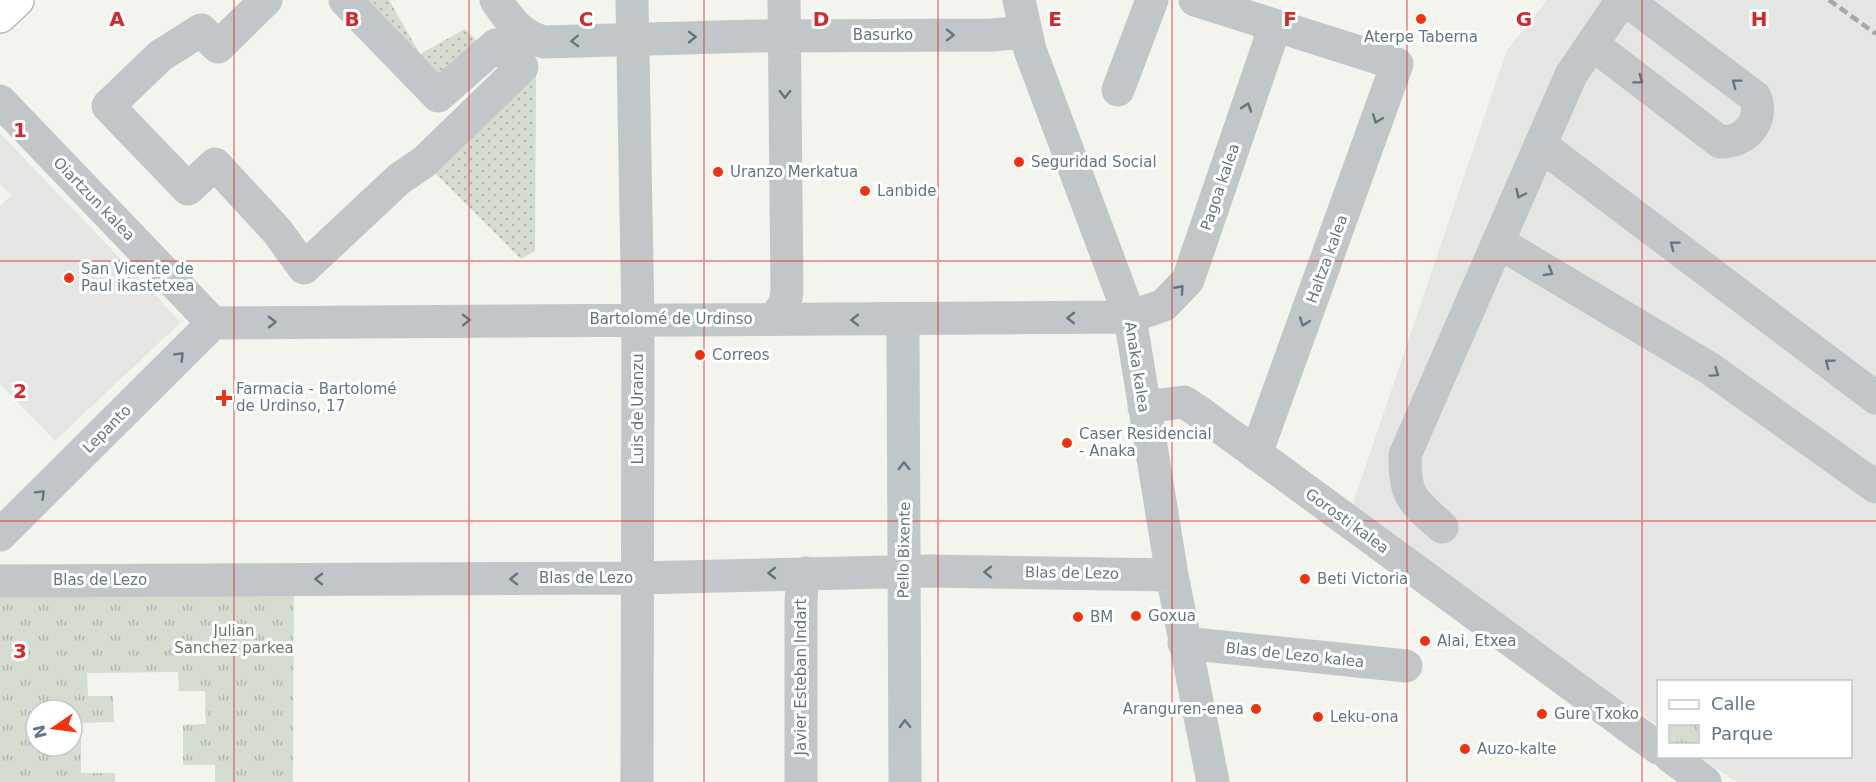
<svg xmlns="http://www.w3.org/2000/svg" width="1876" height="782" font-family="'DejaVu Sans',sans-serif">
  <defs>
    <pattern id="park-tufts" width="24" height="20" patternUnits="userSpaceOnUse" patternTransform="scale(1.5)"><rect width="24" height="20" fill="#d5dcd0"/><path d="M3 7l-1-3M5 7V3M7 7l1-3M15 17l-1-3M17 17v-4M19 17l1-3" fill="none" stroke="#b0b7ae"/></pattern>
    <pattern id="garden-dots" width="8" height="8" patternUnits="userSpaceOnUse" patternTransform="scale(1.5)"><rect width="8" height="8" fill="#d5dcd0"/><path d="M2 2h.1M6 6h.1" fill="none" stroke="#b0b7ae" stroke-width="1.8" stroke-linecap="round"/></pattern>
  </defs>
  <rect width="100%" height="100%" fill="#f4f4ef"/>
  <path fill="#e5e5e3" d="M1547,0H1876V782H1736L1700,757L1850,756V682H1658V726L1352,506L1507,50Z
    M0,133L181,322L55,441L0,384V206L11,195L0,184Z"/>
  <path fill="url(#park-tufts)" fill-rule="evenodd" d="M294,579L293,782H215V765H183V725L206,724L205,691H179L178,672L87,673L88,696H113L114,722L81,723V773H115V782H0V581ZM36,710H72V746H36Z"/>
  <path fill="url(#garden-dots)" d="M345,0H389L420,54L465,29L488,52L438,96Z
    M522,67L536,75L535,251L521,259L424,162Z"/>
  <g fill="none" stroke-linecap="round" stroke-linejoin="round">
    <g stroke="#b4b9bc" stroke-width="36">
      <path id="major" d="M0,16L17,0"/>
    </g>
    <path stroke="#c1c6c8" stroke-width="33" d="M266,0L218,47L201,30L160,56L108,106L188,189L215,164L277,231L304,268L399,179L424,162L522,67L496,45L438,96L345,0
      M496,0C509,20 521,36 544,42L754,36L992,35L1024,32
      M632,0L638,319L637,782
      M1019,0L1030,50L1130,317L1172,575L1213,782
      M1195,0L1397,64L1256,454
      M1592,44L1720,142C1744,143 1765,122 1755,97L1626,0
      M1118,90L1152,0
      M0,101L213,323
      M1542,146L1876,398
      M1498,242L1709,368L1876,487
      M775,319L785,303L787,292L784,0
      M899,319L903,334L905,782
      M213,323L1130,317L1164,305L1188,280L1275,26
      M1144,407L1184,402L1202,414L1658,748
      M1442,527C1413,501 1404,497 1405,455L1571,75L1622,0
      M0,535L213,323
      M0,581L637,578L930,571L1172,575
      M1184,643L1406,666
      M1670,756L1705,782
      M801,782V602L802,584L806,573"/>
    <use href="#major" stroke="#fff" stroke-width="33"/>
    <path stroke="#a1a9ad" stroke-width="4.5" stroke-dasharray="9 4.5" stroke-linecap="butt" d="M1829,0L1876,34"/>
  </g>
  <defs><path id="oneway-chevron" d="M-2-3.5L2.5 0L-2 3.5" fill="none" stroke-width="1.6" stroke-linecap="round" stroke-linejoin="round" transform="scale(1.5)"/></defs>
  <g stroke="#607783">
    <use href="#oneway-chevron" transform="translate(950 35)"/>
    <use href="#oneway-chevron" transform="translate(692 37) rotate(-1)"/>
    <use href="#oneway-chevron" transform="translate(575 41) rotate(178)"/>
    <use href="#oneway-chevron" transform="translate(1639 80) rotate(37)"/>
    <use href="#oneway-chevron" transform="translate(1736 83) rotate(-143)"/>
    <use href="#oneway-chevron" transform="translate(785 94) rotate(90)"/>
    <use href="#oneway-chevron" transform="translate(1247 107) rotate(-71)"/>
    <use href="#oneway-chevron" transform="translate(1377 119) rotate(110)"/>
    <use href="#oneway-chevron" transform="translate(1520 194) rotate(115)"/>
    <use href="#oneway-chevron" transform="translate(1674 245) rotate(-143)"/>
    <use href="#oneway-chevron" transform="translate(1549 272) rotate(31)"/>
    <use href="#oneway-chevron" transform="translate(1180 289) rotate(-48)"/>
    <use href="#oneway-chevron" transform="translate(1071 318) rotate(180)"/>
    <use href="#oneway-chevron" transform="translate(466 320) rotate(-1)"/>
    <use href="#oneway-chevron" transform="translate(855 320) rotate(179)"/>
    <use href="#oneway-chevron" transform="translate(272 322) rotate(-1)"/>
    <use href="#oneway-chevron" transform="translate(1304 322) rotate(110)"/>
    <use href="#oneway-chevron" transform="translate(180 356) rotate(-45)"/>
    <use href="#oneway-chevron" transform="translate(1829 363) rotate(-143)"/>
    <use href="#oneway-chevron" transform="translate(1715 373) rotate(35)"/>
    <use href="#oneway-chevron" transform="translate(904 466) rotate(-91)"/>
    <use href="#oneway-chevron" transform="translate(41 494) rotate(-45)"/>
    <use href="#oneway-chevron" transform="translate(988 572) rotate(-179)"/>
    <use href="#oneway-chevron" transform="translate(772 573) rotate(179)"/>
    <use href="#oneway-chevron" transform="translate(319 579) rotate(180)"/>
    <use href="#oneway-chevron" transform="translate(514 579) rotate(180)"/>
    <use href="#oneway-chevron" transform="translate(905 724) rotate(-91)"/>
  </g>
  <path fill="none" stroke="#d62828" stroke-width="1.5" stroke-opacity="0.55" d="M234,0V782M469,0V782M704,0V782M938,0V782M1172,0V782M1407,0V782M1642,0V782M0,261H1876M0,521H1876"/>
  <g fill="#f33111" stroke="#fff" stroke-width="2">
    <circle cx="1421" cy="19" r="6"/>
    <circle cx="1019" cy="162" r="6"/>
    <circle cx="718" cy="172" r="6"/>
    <circle cx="865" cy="191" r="6"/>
    <circle cx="69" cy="278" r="6"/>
    <circle cx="700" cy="355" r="6"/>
    <path d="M221 389h6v6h6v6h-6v6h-6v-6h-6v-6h6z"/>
    <circle cx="1067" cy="443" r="6"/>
    <circle cx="1305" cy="579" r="6"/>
    <circle cx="1136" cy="616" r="6"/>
    <circle cx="1078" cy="617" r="6"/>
    <circle cx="1425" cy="641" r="6"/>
    <circle cx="1256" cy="709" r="6"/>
    <circle cx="1542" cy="714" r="6"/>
    <circle cx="1318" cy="717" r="6"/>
    <circle cx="1465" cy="749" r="6"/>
  </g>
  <g text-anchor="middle" stroke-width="6" stroke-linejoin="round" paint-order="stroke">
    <g font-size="15" fill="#607783" stroke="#fff">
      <text x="883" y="40">Basurko</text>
      <text transform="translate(1220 187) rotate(-71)" y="5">Pagoa kalea</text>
      <text transform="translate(94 199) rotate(46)" y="5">Oiartzun kalea</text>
      <text transform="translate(1327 259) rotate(-70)" y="5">Haltza kalea</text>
      <text x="671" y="324">Bartolomé de Urdinso</text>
      <text transform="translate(1137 367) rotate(81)" y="5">Anaka kalea</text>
      <text transform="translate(638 409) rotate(-90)" y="5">Luis de Uranzu</text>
      <text transform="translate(107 429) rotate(-45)" y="5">Lepanto</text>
      <text transform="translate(1347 521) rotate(36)" y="5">Gorosti kalea</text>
      <text transform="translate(904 550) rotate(-89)" y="5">Pello Bixente</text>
      <text transform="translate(1072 573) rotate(1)" y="5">Blas de Lezo</text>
      <text x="586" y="583">Blas de Lezo</text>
      <text x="100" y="585">Blas de Lezo</text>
      <text transform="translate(1295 655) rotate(6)" y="5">Blas de Lezo kalea</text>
      <text transform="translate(801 677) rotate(-90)" y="5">Javier Esteban Indart</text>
    </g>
    <g font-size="15" fill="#607783" stroke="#fff" text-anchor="start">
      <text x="1421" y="42" text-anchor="middle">Aterpe Taberna</text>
      <text x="1031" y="167">Seguridad Social</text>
      <text x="730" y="177">Uranzo Merkatua</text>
      <text x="877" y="196">Lanbide</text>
      <text x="81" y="274">San Vicente de<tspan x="81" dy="17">Paul ikastetxea</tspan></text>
      <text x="712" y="360">Correos</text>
      <text x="236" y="394">Farmacia - Bartolomé<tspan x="236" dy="17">de Urdinso, 17</tspan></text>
      <text x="1079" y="439">Caser Residencial<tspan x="1079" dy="17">- Anaka</tspan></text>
      <text x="1317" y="584">Beti Victoria</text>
      <text x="1148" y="621">Goxua</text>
      <text x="1090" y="622">BM</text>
      <text x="1437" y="646">Alai, Etxea</text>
      <text x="1244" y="714" text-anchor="end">Aranguren-enea</text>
      <text x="1554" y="719">Gure Txoko</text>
      <text x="1330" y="722">Leku-ona</text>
      <text x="1477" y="754">Auzo-kalte</text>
    </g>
    <g font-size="15" fill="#677a60" stroke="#fff">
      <text x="234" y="636">Julian<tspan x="234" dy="17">Sanchez parkea</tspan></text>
    </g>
  </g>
  <g font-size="20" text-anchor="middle" font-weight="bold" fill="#d62828" stroke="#fff" stroke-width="6" stroke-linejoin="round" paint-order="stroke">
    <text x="117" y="26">A</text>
    <text x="352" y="26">B</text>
    <text x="586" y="26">C</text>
    <text x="821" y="26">D</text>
    <text x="1055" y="26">E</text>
    <text x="1290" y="26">F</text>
    <text x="1524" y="26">G</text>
    <text x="1759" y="26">H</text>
    <text x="20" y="137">1</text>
    <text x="20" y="398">2</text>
    <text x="20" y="658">3</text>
  </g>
  <rect x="1657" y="680" width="195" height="78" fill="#ffffff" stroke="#bfc9cd" stroke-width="1.5"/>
  <rect x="1669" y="700" width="30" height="9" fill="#ffffff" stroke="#bfc9cd" stroke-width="1.5"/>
  <text x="1711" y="710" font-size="18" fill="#607783">Calle</text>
  <rect x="1669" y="725" width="30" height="18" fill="url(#park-tufts)" stroke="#bfc9cd" stroke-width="1.5"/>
  <text x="1711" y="740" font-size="18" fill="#607783">Parque</text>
  <g transform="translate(54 728) rotate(256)"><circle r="28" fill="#ffffff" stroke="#bfc9cd" stroke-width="1.5"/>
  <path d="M0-4.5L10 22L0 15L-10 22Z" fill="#f33111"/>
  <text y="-9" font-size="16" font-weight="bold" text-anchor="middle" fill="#607783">N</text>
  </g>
</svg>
